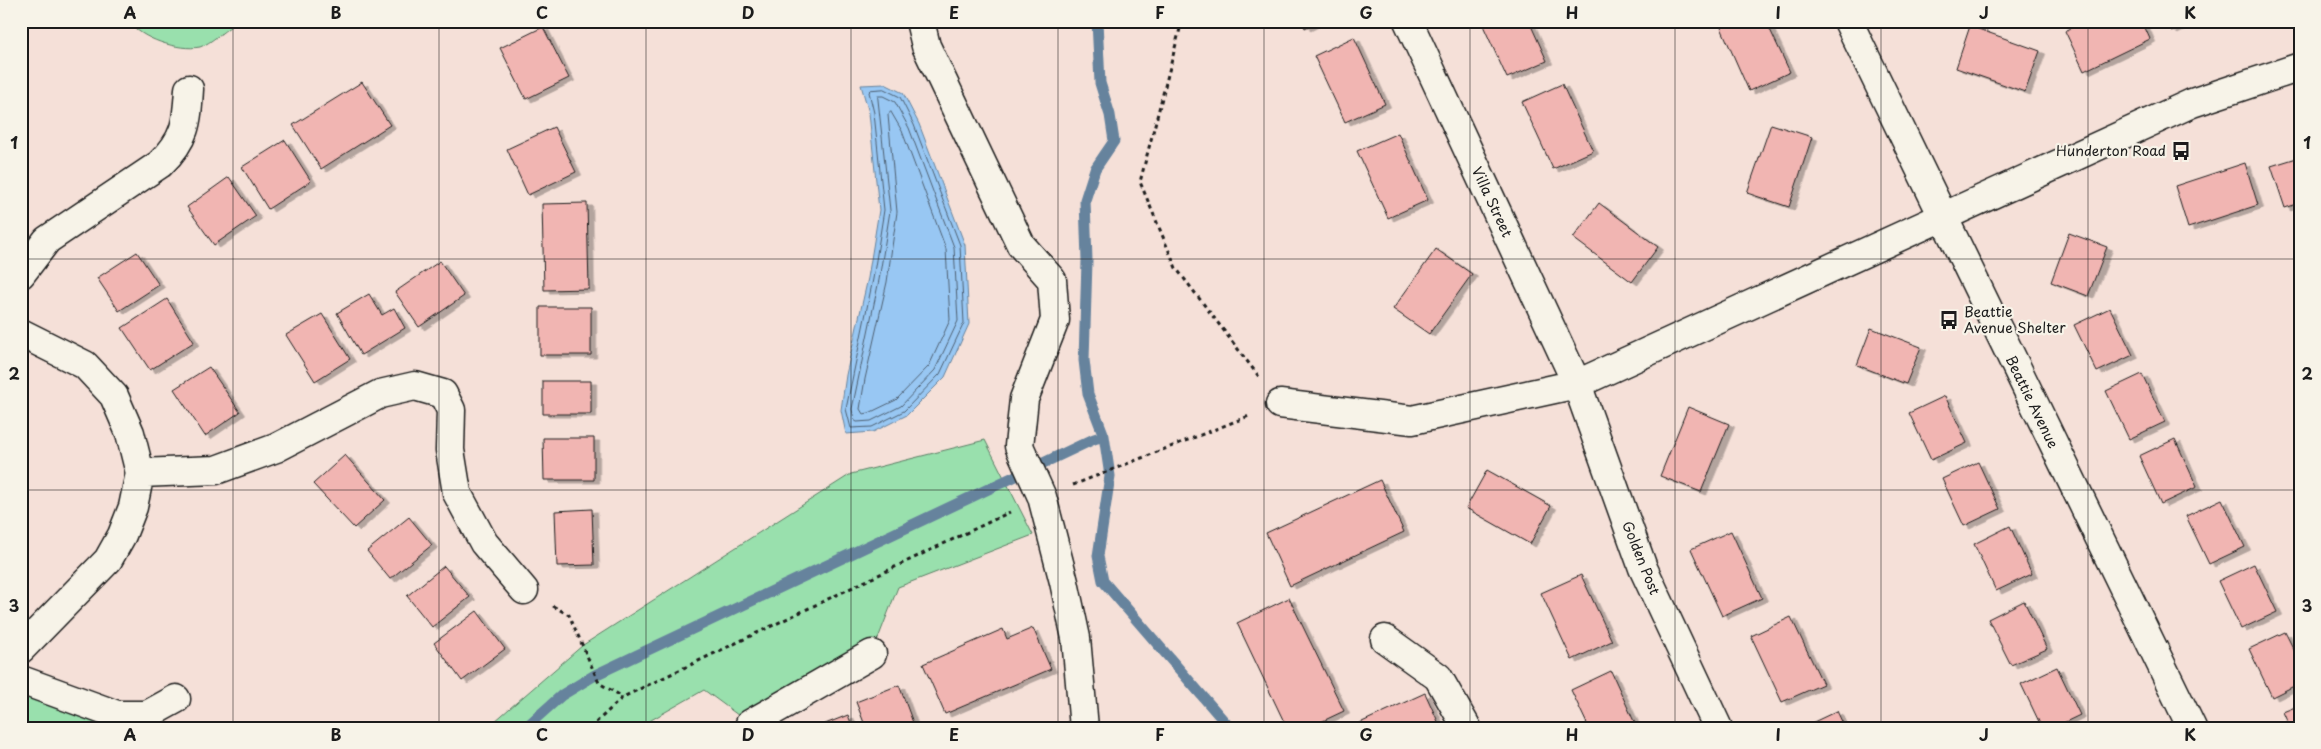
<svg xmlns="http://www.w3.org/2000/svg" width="2321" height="749" font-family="'Playpen Sans',sans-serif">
  <defs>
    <filter id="shadow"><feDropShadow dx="5.5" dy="3" stdDeviation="0" flood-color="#0004"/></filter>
  </defs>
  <rect width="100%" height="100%" fill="#f5e0d8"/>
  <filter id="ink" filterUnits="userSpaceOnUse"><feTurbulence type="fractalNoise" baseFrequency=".02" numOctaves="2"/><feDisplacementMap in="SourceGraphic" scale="10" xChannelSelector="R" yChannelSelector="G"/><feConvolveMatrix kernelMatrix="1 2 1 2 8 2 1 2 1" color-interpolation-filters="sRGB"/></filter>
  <g filter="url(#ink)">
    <path fill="#99e0ad" stroke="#5a7e64" d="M129,21H239C228,27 210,44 200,47C179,51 140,39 129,21Z
      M985,440L1033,535L898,587L872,654L750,724L704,690L637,728H487L583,645L851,474Z
      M21,694L124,728H21Z"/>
    <path fill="#98c7f3" stroke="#66839d" d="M885,84L903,93L919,124L965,245L969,324L945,377L907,415L873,432L846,434L841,410L846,375L868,278L879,210L869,113L861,85Z"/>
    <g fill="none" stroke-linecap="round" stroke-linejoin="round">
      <path stroke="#4e6072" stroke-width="1" d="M884,89L900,97L914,125L960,245L964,323L940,374L904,411L872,427L851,428L846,409L873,279L884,210L874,113L869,92L871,90Z
        M878,96H883L895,102L909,128L954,247L958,321L935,370L901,406L871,421L857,422L854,420L852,409L879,280L890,211Z
        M891,112L902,131L946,249L950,320L929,366L896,400L869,413L863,414L860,409L865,379L887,282L897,212L888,115Z"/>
      <path stroke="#66839d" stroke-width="11" d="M1097,21L1100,83L1110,115L1114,141L1095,169L1085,200L1087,261L1084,360L1088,394L1104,436L1110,476L1098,556L1103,581L1230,728
        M525,728L562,695L595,675L1094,439L1104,436"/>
    </g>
    <path fill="#f1b5b2" stroke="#1c1c1c" filter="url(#shadow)" d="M1302,21H1319L1305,28Z
      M1481,21H1529L1547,61L1507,78Z
      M1724,21H1766L1790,72L1749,91L1719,23Z
      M2085,21H2142L2150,39L2084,71L2065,31Z
      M2167,21H2192L2172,31Z
      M1970,26L2040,51L2025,92L1956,68Z
      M543,27L569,78L526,99L500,48Z
      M1354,37L1385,104L1345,122L1314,56Z
      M362,82L390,125L321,169L293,125Z
      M1562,84L1593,151L1553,169L1522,102Z
      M1771,124L1812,137L1789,207L1747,193Z
      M554,127L576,172L528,195L507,149Z
      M1398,133L1428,200L1388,218L1357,151Z
      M285,140L311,181L268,209L242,167Z
      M2300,157V203L2285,208L2271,166Z
      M2245,163L2258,205L2188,228L2175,186Z
      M229,177L256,216L214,245L187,207Z
      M587,203L589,289L544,290L542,204Z
      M1599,203L1658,247L1632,282L1573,238Z
      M2069,233L2107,247L2088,296L2051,282Z
      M1436,249L1472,274L1429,334L1393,309Z
      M137,252L159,285L119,311L97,278Z
      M440,261L464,296L419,327L395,292Z
      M369,294L382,315L394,308L405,328L361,355L337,313Z
      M167,299L194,342L150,370L122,328Z
      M540,307H591V355H540Z
      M2110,308L2133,355L2097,372L2074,325Z
      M322,314L350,359L315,381L286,335Z
      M1871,328L1921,347L1906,384L1857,365Z
      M209,367L240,412L205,436L174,389Z
      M2142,374L2165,422L2129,439L2106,391Z
      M543,381H591V414H543Z
      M1945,396L1967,443L1931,460L1909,413Z
      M1688,407L1729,424L1701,492L1660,476Z
      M543,438H594V480H544Z
      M2175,439L2197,487L2161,504L2139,456Z
      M345,455L385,500L354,528L313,484Z
      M1978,462L2000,509L1964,526L1942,479Z
      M1487,470L1551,506L1530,544L1466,508Z
      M1380,480L1404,532L1290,586L1266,533Z
      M2222,499L2245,547L2209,564L2186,516Z
      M592,509L594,565L557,566L555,511Z
      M409,517L432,545L390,579L367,551Z
      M2010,526L2032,574L1996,591L1974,544Z
      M1731,531L1762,598L1722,616L1691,549Z
      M2254,564L2277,612L2241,629L2218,581Z
      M444,566L470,597L432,627L407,596Z
      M1581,575L1612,641L1572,660L1541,593Z
      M1289,598L1344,711L1308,728H1287L1237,623Z
      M2024,601L2047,649L2011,665L1988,619Z
      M477,611L505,649L462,681L434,643Z
      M1791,617L1823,684L1782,702L1751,636Z
      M1033,628L1051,669L945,714L923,664L1003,629L1007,639Z
      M2285,632L2300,662V683L2272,697L2249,649Z
      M2057,667L2080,715L2053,728H2042L2021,684Z
      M1611,671L1637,728H1589L1571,690Z
      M899,685L915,728H866L856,702Z
      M1425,693L1441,728H1349Z
      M2300,705V728H2290L2283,712Z
      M1837,711L1845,728H1801Z
      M848,715L853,728H815Z"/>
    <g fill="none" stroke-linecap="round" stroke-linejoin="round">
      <g stroke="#1c1c1c" stroke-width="31">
        <path id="minor" d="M920,21L926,46L1021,245L1052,280L1055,320L1024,399L1019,446L1042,497L1064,582L1076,638L1084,728
          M1408,21L1577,384L1643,568L1718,728
          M1848,21L2192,728
          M21,274L47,240L160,164C186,139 187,123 189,89
          M21,333L85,365L114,396L130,433L140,473L133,507L122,535L108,560L21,649
          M1280,404L1412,420L1577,384L2192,103L2300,67
          M140,473L216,470L276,448L380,394L415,386L443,394L451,410L450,450L457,493L484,543L524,590
          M1385,639L1438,677L1467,728
          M21,680L117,715H147L176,699
          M750,728V724L872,654"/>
      </g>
      <path stroke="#1c1c1c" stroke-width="3" stroke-dasharray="4 4" stroke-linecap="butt" d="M1182,21L1140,182L1176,268L1260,378
        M1073,485L1249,416
        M553,606L569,615L599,683L623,697
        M590,728L623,697L1010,512"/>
      <use href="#minor" stroke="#f7f3e8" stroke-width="28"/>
    </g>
  </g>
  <path fill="none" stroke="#1c1c1c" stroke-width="1" stroke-opacity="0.55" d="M233,21V728M439,21V728M646,21V728M851,21V728M1058,21V728M1264,21V728M1470,21V728M1675,21V728M1881,21V728M2088,21V728M21,259H2300M21,490H2300"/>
  <defs>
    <g id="bus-bare" transform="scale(1.5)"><path d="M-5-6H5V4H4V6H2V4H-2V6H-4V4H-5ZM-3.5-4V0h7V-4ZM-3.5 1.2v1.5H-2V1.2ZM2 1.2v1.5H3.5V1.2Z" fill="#1c1c1c" stroke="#f7f3e8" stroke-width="2.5" paint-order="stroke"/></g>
  </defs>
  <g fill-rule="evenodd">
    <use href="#bus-bare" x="2181" y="151"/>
    <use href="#bus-bare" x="1949" y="320"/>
  </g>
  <g text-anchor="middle" stroke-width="4.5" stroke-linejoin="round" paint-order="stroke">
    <g font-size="14" fill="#1c1c1c" stroke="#f7f3e8" text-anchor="end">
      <text x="2166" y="156">Hunderton Road</text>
      <text x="1964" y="317" text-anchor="start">Beattie<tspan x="1964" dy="16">Avenue Shelter</tspan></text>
    </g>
    <g font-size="14" fill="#1c1c1c" stroke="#f7f3e8">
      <text transform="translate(1492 202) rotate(65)" y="5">Villa Street</text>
      <text transform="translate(2032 402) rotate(64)" y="5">Beattie Avenue</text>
      <text transform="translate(1641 558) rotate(68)" y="5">Golden Post</text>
    </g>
  </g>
  <rect width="2321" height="749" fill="none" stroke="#f7f3e8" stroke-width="55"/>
  <rect x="28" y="28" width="2266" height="694" fill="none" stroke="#1c1c1c" stroke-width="2"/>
  <g font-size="16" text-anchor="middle" font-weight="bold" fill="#1c1c1c">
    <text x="130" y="19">A</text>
    <text x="336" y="19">B</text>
    <text x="542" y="19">C</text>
    <text x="748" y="19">D</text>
    <text x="954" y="19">E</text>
    <text x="1160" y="19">F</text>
    <text x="1366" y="19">G</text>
    <text x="1572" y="19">H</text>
    <text x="1778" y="19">I</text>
    <text x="1984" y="19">J</text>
    <text x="2190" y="19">K</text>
    <text x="14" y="149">1</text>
    <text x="2307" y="149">1</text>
    <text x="14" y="380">2</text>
    <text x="2307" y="380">2</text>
    <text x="14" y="612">3</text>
    <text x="2307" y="612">3</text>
    <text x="130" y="741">A</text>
    <text x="336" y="741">B</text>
    <text x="542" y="741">C</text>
    <text x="748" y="741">D</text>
    <text x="954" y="741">E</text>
    <text x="1160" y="741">F</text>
    <text x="1366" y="741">G</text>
    <text x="1572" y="741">H</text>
    <text x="1778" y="741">I</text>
    <text x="1984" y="741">J</text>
    <text x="2190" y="741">K</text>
  </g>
</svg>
